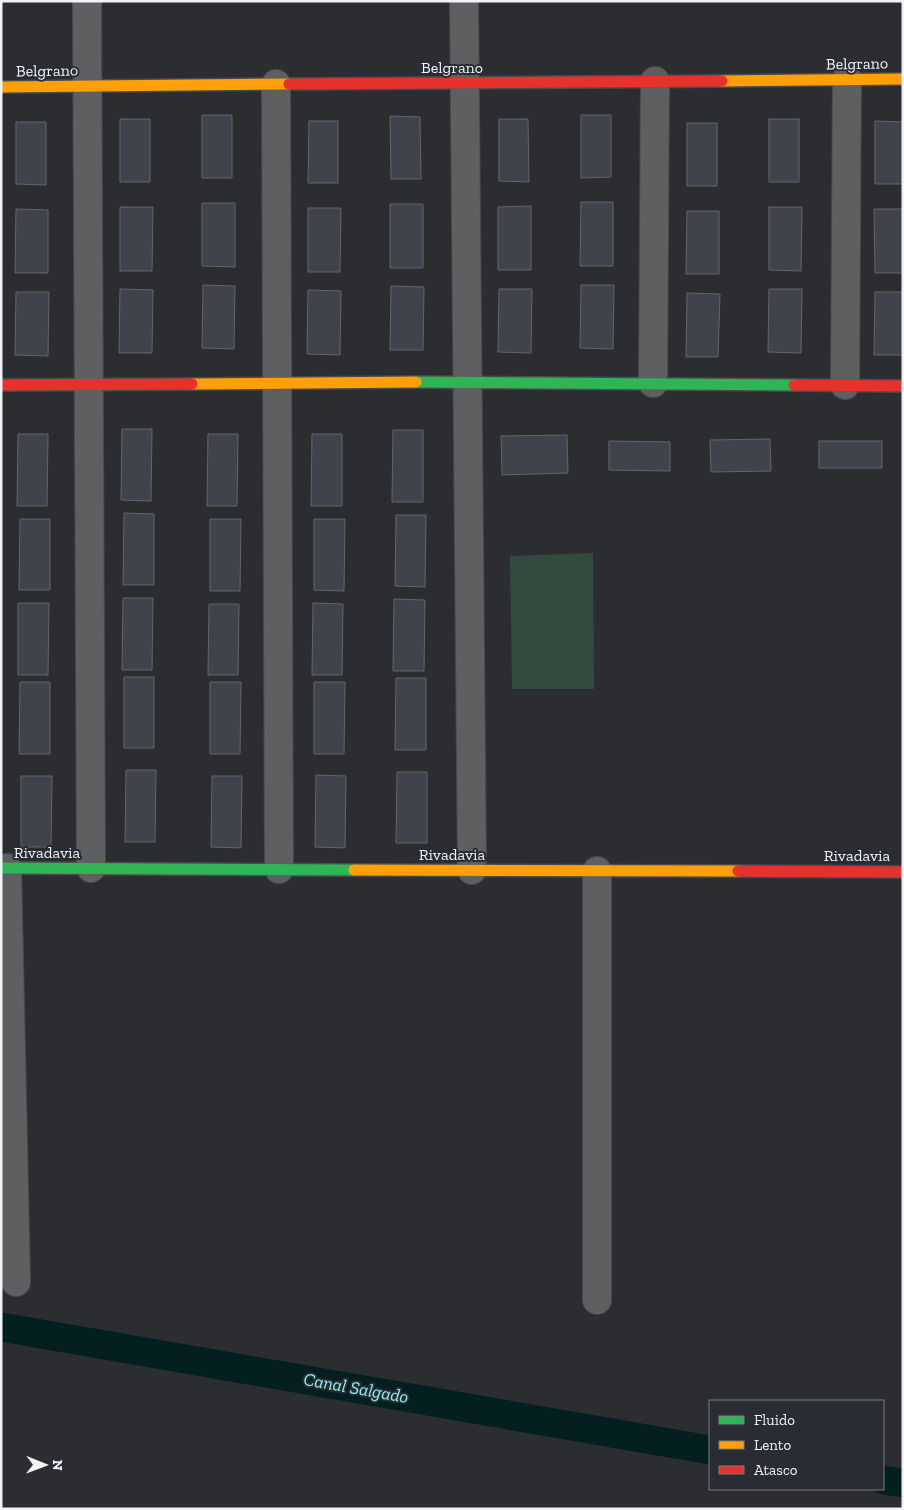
<svg xmlns="http://www.w3.org/2000/svg" width="904" height="1510" font-family="'Zilla Slab',serif">
  <rect width="100%" height="100%" fill="#2c2d31"/>
  <path fill="#334a3f" d="M593,553L594,689H512L510,556Z"/>
  <g fill="none" stroke-linecap="round" stroke-linejoin="round">
    <path stroke="#041f20" stroke-width="29" d="M1,1327L710,1450
      M883,1480L903,1483"/>
  </g>
  <path fill="#40424c" stroke="#65666a" d="M202,115H232V178H202Z
    M581,115H611V177L581,178Z
    M390,116L420,117L421,179H391Z
    M120,119H150V182H120Z
    M499,119H528L529,182L499,181Z
    M769,119H799V182H769Z
    M309,121H338V183H308Z
    M875,121L903,122V184H875Z
    M16,122H46V185L16,184Z
    M687,123H717V186H687Z
    M581,202H613V266H580Z
    M202,203H235V267L202,266Z
    M390,204H423V268H390Z
    M531,206V270H498V207Z
    M120,207H153L152,271H120Z
    M769,207H802L801,271L769,270Z
    M308,208H341L340,272H308Z
    M16,209L48,210V273H15Z
    M874,209H903V273H875Z
    M687,211H719V274H686Z
    M203,285L235,286L234,349L202,348Z
    M581,285H614L613,349L580,348Z
    M391,286L424,287L423,350H390Z
    M120,289L153,290L152,353H119Z
    M499,289H532L531,353L498,352Z
    M769,289H802L801,353L768,352Z
    M308,290L341,291L340,355L307,354Z
    M16,292H49L48,356L15,355Z
    M875,292H903V355H874Z
    M687,293L720,294L718,357H686Z
    M122,429H152L151,501L121,500Z
    M393,430H423V502H392Z
    M18,434H48L47,506H17Z
    M208,434H238L237,506H207Z
    M312,434H342V506H311Z
    M567,435L568,473L502,475L501,436Z
    M770,439L771,471L711,472L710,440Z
    M609,441L670,442V471L609,470Z
    M819,441H882V468H819Z
    M124,513L154,514V585H123Z
    M396,515H426L425,587L395,586Z
    M20,519H50V590H19Z
    M210,519H241L240,591H210Z
    M314,519H345L344,591L314,590Z
    M123,598H153L152,670H122Z
    M394,599L425,600L424,671H393Z
    M18,603H49L48,675H18Z
    M313,603L343,604L342,675H312Z
    M209,604H239L238,675H208Z
    M124,677H154V748H124Z
    M396,678H426V750H395Z
    M20,682H50V754H19Z
    M210,682H241L240,754H210Z
    M314,682H345L344,754H314Z
    M126,770H156L155,842H125Z
    M397,772H427V843H396Z
    M316,775L346,776L345,848L315,847Z
    M21,776H52L51,847H21Z
    M212,776H242L241,848L211,847Z"/>
  <g fill="none" stroke-linecap="round" stroke-linejoin="round">
    <g stroke="#494a4d" stroke-width="30">
      <path id="street" d="M87,1L91,868
        M464,1L472,870
        M276,84L279,869
        M653,383L655,81
        M845,385L847,79
        M7,868L16,1282
        M597,871V1300"/>
    </g>
    <g stroke="#494a4d" stroke-width="14">
      <path id="fast" d="M416,382L794,385
        M1,868L354,870"/>
    </g>
    <g stroke="#494a4d" stroke-width="14">
      <path id="slow" d="M722,81L903,79
        M1,87L289,84
        M192,384L416,382
        M354,870L738,871"/>
    </g>
    <g stroke="#494a4d" stroke-width="14">
      <path id="jam" d="M289,84L722,81
        M1,385L192,384
        M794,385L903,386
        M738,871L903,872"/>
    </g>
    <use href="#street" stroke="#5e5f61" stroke-width="28"/>
    <use href="#fast" stroke="#30b455" stroke-width="11"/>
    <use href="#slow" stroke="#ff9f0a" stroke-width="11"/>
    <use href="#jam" stroke="#e5322d" stroke-width="11"/>
  </g>
  <g text-anchor="middle" stroke-width="4" stroke-linejoin="round" paint-order="stroke">
    <g font-size="16" fill="#f1f3f7" stroke="#2a2c33">
      <text transform="translate(857 63) rotate(-1)" y="6">Belgrano</text>
      <text x="452" y="73">Belgrano</text>
      <text transform="translate(47 70) rotate(-1)" y="6">Belgrano</text>
      <text x="47" y="858">Rivadavia</text>
      <text x="452" y="860">Rivadavia</text>
      <text x="857" y="861">Rivadavia</text>
    </g>
    <g font-size="18" font-style="italic" fill="#8cf2f3" stroke="#2a2c33">
      <text transform="translate(356 1388) rotate(10)" y="6">Canal Salgado</text>
    </g>
  </g>
  <rect width="904" height="1510" fill="none" stroke="#f1f3f7" stroke-width="5"/>
  <rect x="709" y="1400" width="175" height="90" fill="#2a2c33" stroke="#7a7c81"/>
  <rect x="719" y="1416" width="25" height="8" fill="#30b455" stroke="#7a7c81"/>
  <text x="754" y="1425" font-size="15" fill="#f1f3f7">Fluido</text>
  <rect x="719" y="1441" width="25" height="8" fill="#ff9f0a" stroke="#7a7c81"/>
  <text x="754" y="1450" font-size="15" fill="#f1f3f7">Lento</text>
  <rect x="719" y="1466" width="25" height="8" fill="#e5322d" stroke="#7a7c81"/>
  <text x="754" y="1475" font-size="15" fill="#f1f3f7">Atasco</text>
  <g transform="translate(45 1465) rotate(91)" stroke="#2a2c33" stroke-width="4" paint-order="stroke">
  <path d="M0-4L9 19L0 12L-9 19Z" fill="#f1f3f7"/>
  <text y="-8" font-size="14" font-weight="bold" text-anchor="middle" fill="#f1f3f7">N</text>
  </g>
</svg>
